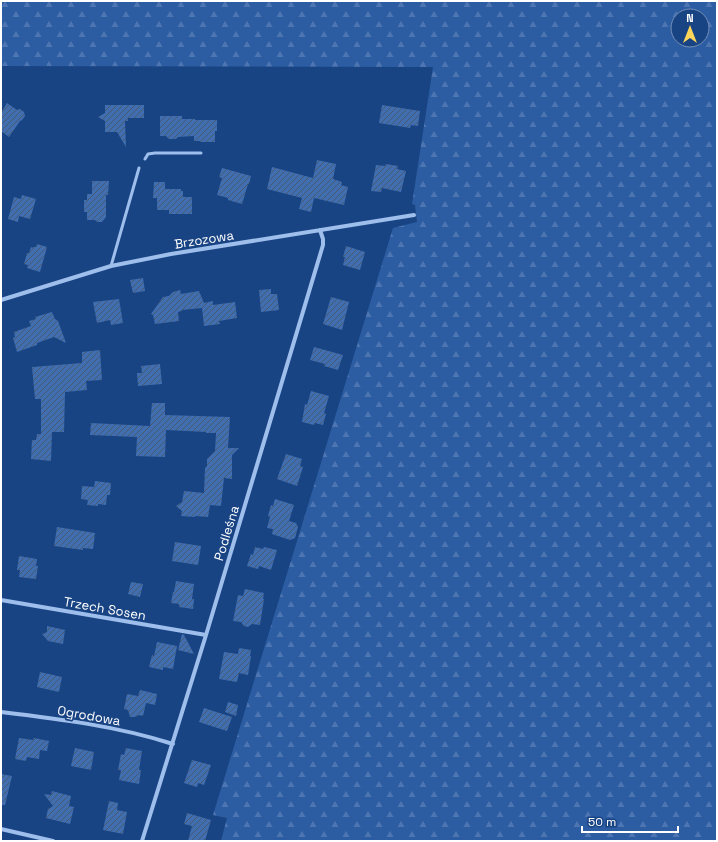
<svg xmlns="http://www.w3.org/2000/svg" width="718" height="842" font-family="'Space Grotesk',sans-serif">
  <defs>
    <pattern id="forest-firs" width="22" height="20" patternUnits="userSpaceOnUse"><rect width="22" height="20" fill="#2c5da3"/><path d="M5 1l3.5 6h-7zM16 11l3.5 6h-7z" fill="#4c75b1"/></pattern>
    <pattern id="building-hatch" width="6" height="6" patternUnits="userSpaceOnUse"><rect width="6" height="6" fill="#416eae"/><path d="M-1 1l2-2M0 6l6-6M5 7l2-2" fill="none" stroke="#485a73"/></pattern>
  </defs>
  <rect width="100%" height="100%" fill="#194484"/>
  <path fill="url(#forest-firs)" fill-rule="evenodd" d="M1,1H717V841H221L227,818L213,815L393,228L417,222L415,205L412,204L433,67L1,66ZM678,16H702V40H678Z"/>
  <path fill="url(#building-hatch)" d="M7,103L17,110L20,109L24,112L25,116L22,120L20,121L9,137L1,131V113Z
    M105,105H144V118H128V121H125L126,147L117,132H105V121L98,117L105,113Z
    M382,105L420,111L418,126L411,125L410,128L379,123Z
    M160,116H182V119H195V120H217V131H215V142H200V141H194V136L178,137L176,139H169L166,136H160Z
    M317,160L336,164L333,179L342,182L341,185L348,187L344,205L314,198L311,212L299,209L302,198L267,189L272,167L313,178Z
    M386,164L398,166L397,169L406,171L401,192L382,188L381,192L371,191L376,165L385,166Z
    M222,168L251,176L249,184H248L242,204L228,200V198L217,195L222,178L219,177Z
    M92,181H109L108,195H106V217L102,222H97L95,220H87V212H84V200H87V194H92Z
    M154,182H165V189H181V191H183V197H192V214H169V210H157V198H153Z
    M22,195L36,199L30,219L19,216L18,222L8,219L14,197L21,199Z
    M37,244L47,247L40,272L27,268L28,265L24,264L27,253H29L31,247L33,248V247H36Z
    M346,246L365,252L360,270L343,265L345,257H343Z
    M143,278L145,291L133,293L130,280Z
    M271,289V294H277L279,310L261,312L259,290Z
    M180,290L181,294L199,291L204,303L213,301V305L235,302L237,318L219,321L220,324L204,326L202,308L182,310V311L178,312L179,321L155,324L153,315L151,314L163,297L169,296L173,292Z
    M331,297L349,302L342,330L323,324Z
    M119,299L123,323L111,325L110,320L97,323L93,302Z
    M52,312L55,319L58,321L66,343L54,337L37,343V345L17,352L13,338L15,337L14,332L31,326L29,321L36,319L35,317Z
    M314,347L343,355L338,370L324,366L325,364L310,360Z
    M100,350L102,380L86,381L87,390L65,392L64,432H52L51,461L31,459L32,440H36L37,434H41V399H35L32,367L82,363V352Z
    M160,364L162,384L138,386L137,373H142L141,366Z
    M311,391L329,396L324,413L326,414L323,425L315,423L314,425L302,422L305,404L307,405Z
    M152,403H165V415L230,417L228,448H239L232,455V479L224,478L221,506L210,505L208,517L195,516V517L181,516L182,511L176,506L182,502L184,491L204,493L205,468L207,466V459L215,451L216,433H206V432L166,430L165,457L136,456L137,437L90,435L91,423L150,426Z
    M286,454L302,459L300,466L303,467L297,486L277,479Z
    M95,481L111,483L110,495H107L106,505L98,504V506L87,505L88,500L81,499L82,486L94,487Z
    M275,499L294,505L289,521L296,523L298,527L295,538L290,540L272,534L273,529L267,528L270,517L268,516L271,505L273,506Z
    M57,527L95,533L93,549L83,548V550L54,546Z
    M175,542L201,546L198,565L172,561Z
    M255,547L263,549L264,547L277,550L271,570L259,566L258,569L247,566L251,554L253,555Z
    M19,556L37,559L36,566H38L36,579L19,577L20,570H17Z
    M176,581L194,584L192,599H194L193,609L179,607V604L171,603L173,592H174Z
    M131,582L143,584L140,597L128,594Z
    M245,589L264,593L263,599H264L260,625L252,624L248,627L244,626L241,622L233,621L238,595L243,596Z
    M47,626L65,630L63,644L48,641L42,634L47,632Z
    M182,634L184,635L194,654L178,650Z
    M157,642L177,646L173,669L163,667V670L149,667L152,655L154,656Z
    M239,648L251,650L250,656H251L248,675L239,673L237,682L219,679L224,652L238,654Z
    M40,672L62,677L59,692L37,687Z
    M140,690L157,694L155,705L146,703L143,716L139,715L135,717H130L128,710L124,709L127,694L138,696Z
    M228,702L238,705L236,716L225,712Z
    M204,708L232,717L227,731L199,722Z
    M19,738L33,740L34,738L49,741L47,751L40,750L39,759L27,757L26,761L15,759Z
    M75,748L94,752L91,770L71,766Z
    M126,748L142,751L139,770H141L139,784L119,780L121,770H118L121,754L124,755Z
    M192,760L211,765L204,785L198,783L197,787L184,783Z
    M1,774L12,776L5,805H1Z
    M52,791L71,796L69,806L74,807L70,824L46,818L48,809L53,806L44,794L51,795Z
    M109,801L118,803L117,810L127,812L123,834L103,830Z
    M187,813L211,820L205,841H188L192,826L184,824Z"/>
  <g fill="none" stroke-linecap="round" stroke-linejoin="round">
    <path stroke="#9ebeec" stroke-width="3" d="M145,159L148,154L155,153H201
      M111,266L139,168"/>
    <path stroke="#9ebeec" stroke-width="4" d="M1,300L111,266L171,254L414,215
      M1,600L206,635
      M1,712C59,719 117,726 173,744
      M1,829L53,841
      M142,841L206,635L323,245V239L320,230"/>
  </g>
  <g text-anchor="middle" stroke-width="3.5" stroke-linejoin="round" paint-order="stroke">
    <g font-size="13" fill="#fff" stroke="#194484">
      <text transform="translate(204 239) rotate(-9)" y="5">Brzozowa</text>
      <text transform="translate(226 533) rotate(-73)" y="5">Podleśna</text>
      <text transform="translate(105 608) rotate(10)" y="5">Trzech Sosen</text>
      <text transform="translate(89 715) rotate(10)" y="5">Ogrodowa</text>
    </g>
  </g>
  <rect width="718" height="842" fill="none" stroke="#ffffff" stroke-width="4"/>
  <g transform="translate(690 28)"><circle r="19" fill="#194484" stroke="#758fb5"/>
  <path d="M0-3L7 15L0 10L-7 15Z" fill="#ffd559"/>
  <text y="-6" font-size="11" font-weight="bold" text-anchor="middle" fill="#ffffff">N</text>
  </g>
  <path d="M582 826v6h96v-6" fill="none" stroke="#ffffff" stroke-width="2"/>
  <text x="588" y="826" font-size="12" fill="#ffffff" stroke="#194484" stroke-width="3" paint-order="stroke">50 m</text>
</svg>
